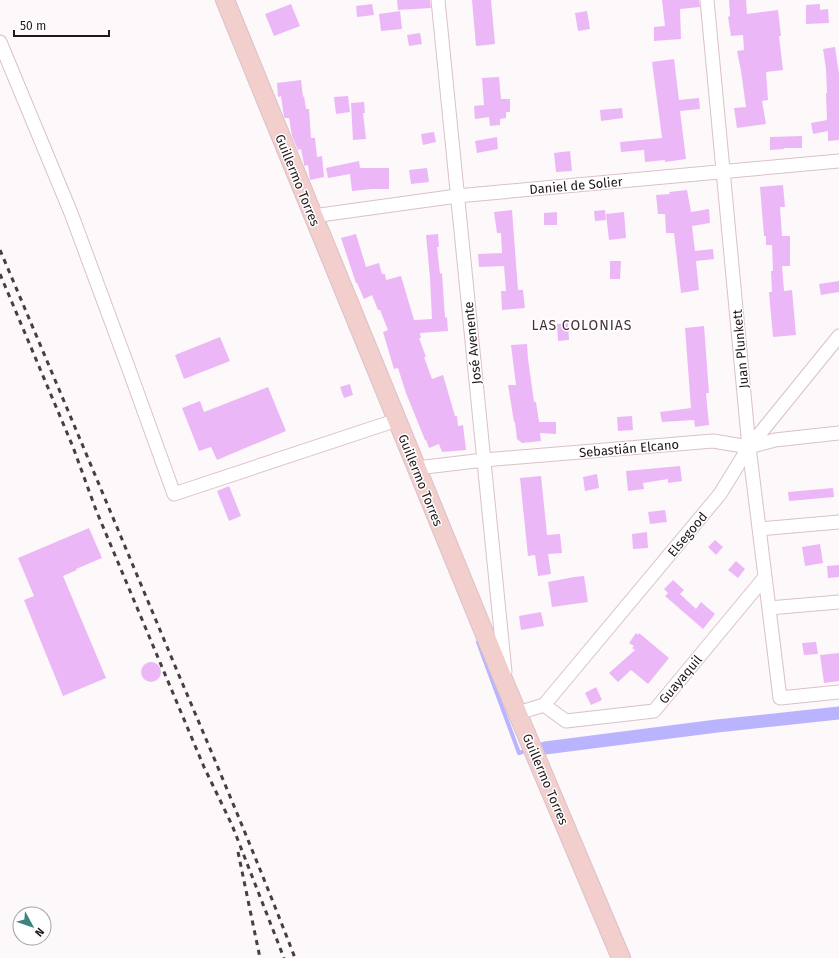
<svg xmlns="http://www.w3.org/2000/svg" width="839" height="958" font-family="'Fira Sans',sans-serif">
  <rect width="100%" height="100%" fill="#fdf8fa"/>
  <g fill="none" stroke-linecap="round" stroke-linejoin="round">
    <path stroke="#bab4fe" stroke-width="4" d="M478,642L519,753L522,752"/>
    <path stroke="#bab4fe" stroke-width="13" d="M545,748L717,726L839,713"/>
  </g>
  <path fill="#ecb7f7" d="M397,0H430L431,8L398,10Z
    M472,0H491L495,44L476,46Z
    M662,0H699L700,7L680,9L681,39L654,41V27L665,26Z
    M729,0H746L747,14L778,10L781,36H779L783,70L766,72L768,100L762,101L766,124L737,128L734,108L746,107L741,71L737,51L744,50L743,35L731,36L728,17L730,16Z
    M291,4L300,26L274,36L265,14Z
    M372,4L374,15L357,17L356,6Z
    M820,4V10L828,9L829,23L806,24V5Z
    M400,11L402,29L381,31L379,14Z
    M587,11L590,29L578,31L575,13Z
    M420,33L422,44L409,46L407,35Z
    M835,47L839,74V140L828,141V131L813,134L811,123L827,120L826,93H827L826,69L823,49Z
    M674,59L679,100L699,98L700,109L680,111L686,159L665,162V160L645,162L644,150L621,152L620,142L662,138L652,62Z
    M499,77L501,99H510V112H506V118L500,119V125L490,126L489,117L475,119L474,106L484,105L482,78Z
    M301,80L303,97L304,96L306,109H309L311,138H315L317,157L322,156L324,177L310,180L308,165L304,166V164L301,149L298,150L292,136L289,118H285L284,117L281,96L278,97L277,83Z
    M348,96L350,112L336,114L334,97Z
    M364,102L365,113H363L366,139L353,140L351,103Z
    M622,108L623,118L601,121L600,110Z
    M434,132L436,142L423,145L421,134Z
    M802,136V148H784V149L770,150V137Z
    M497,137L498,149L477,153L475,141Z
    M570,151L572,171L556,172L554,153Z
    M359,161L360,168H389V189H372L352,191L350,174L328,178L326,168Z
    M427,168L429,182L411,184L409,170Z
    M783,185L785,207H780L782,236H790V266H782L784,291L792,290L796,335L773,337L769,292H772L771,271H773L772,245H766V236H764L760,187Z
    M687,190L691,212L709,209L710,223L692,226L695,251L713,249L714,259L696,261L699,290L681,293L674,233H666L665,214H658L656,195L670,194L669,192Z
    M512,210L518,290H523L525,308L502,310L501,291H506L504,266L479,267L478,254L502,253L501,233H497L494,212Z
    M605,210L606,220L595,221L594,211Z
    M557,212V225H544V213Z
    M624,212L626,238L609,240L606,214Z
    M356,234L366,267L379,263L382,274H385L386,280L401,276L414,320L432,319L430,278L426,235L438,234L439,247H437L440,274L442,273L445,318L447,317L448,331L420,333L421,338H419L426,357H424L432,379L443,375L455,416H457L458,426L463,425L466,450L442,452L439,444L429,448L426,440H425L406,393L398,368L394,369L383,332L388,330L380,310H378L372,295L364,299L357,283H356L341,238Z
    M610,261H621L620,279H610Z
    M839,281V292L821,295L819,284Z
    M568,323L569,340L558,341L557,324Z
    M704,326L709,393H706L709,425L695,427L694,420L662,422L660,412L691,408L685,328Z
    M220,337L230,361L184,379L175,355Z
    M527,344L528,359L534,402H536L539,422H556V434L540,433L541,441L522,443L517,439L515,422H514L508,385H516L511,345Z
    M350,384L353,395L344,398L340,387Z
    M268,387L286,431L217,460L211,447L199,451L182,408L200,401L204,412Z
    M632,416L633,430L618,431L617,417Z
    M680,466L682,481L668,483V479L643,483L644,489L628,491L626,471Z
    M597,474L599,488L585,491L583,477Z
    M541,476L547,535L560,534L562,553L548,554L551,574L538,576L535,555L528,556L520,478Z
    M229,486L241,516L229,521L217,491Z
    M833,488L834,497L789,501L788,492Z
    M665,510L667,522L650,524L648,512Z
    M89,528L102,558L76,569L77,570L63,576L106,678L63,696L24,600L34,596L18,558Z
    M647,532L648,548L633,549L632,534Z
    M715,540L723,547L716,555L708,547Z
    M820,544L823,563L805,566L802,547Z
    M736,561L745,569L738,578L728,570Z
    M839,565V577L828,578L827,566Z
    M584,576L588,602L552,607L548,582L574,577Z
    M673,580L684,590L680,594L696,609L701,602L715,614L703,629L665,596L668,593L664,589Z
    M541,612L544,626L521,630L519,616Z
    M636,633L638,635L639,633L669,658L648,684L631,670L618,682L609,673L635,650L632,648L634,646L629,643Z
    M816,642L818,654L804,655L802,643Z
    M839,653V681L824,683L820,655Z
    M141 672a10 10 0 1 1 20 0a10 10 0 1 1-20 0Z
    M596,687L602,700L591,705L585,693Z"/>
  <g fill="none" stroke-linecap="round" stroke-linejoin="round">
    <g stroke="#dac1ca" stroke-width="15">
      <path id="street" d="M438,0L505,672
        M707,0L749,447L780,698L839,692
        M0,42L71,213L127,364L174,494L397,420
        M313,216L457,196L839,161
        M417,468L484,460L713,441L749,447L775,440L839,433
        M759,529L839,522
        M769,608L839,602
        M544,705L566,721L654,711L765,577
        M518,713L544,705L720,494L749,447L839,336"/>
    </g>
    <g stroke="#dac1ca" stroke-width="20">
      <path id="secondary" d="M225,0L506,686L621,958"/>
    </g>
    <use href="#street" stroke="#fff" stroke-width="13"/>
    <use href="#secondary" stroke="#f2cecc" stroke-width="18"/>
    <path stroke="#463f41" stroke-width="3" stroke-dasharray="5 5" stroke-linecap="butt" d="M0,250C60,391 119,532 178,673C218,767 258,862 295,958
      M0,274L73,447L96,510L204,767L232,825L284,958
      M238,852L260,958"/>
  </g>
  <g text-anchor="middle" stroke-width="3" stroke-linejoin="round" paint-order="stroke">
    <g font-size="13" fill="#20181b" stroke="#fff">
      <text transform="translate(298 180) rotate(68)" y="5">Guillermo Torres</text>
      <text transform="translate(576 185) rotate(-5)" y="5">Daniel de Solier</text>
      <text transform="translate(472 343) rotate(-96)" y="5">José Avenente</text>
      <text transform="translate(740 349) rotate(-95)" y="5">Juan Plunkett</text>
      <text transform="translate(629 448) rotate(-5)" y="5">Sebastián Elcano</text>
      <text transform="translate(421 480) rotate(68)" y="5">Guillermo Torres</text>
      <text transform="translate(687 534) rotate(-50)" y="5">Elsegood</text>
      <text transform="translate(680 679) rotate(-50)" y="5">Guayaquil</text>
      <text transform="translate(546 779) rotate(67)" y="5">Guillermo Torres</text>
    </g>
    <g font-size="14" letter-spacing="1" fill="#443138" stroke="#fff">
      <text x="582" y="330">LAS COLONIAS</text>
    </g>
  </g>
  <g transform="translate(32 926) rotate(130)"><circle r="19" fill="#ffffff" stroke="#a6a3a4"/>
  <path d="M0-3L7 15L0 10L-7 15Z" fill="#3b837e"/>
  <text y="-6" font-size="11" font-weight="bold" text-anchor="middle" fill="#20181b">N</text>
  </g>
  <path d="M14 30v6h95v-6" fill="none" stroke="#20181b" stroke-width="2"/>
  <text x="20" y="30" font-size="12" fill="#20181b" stroke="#ffffff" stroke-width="3" paint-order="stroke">50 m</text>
</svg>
